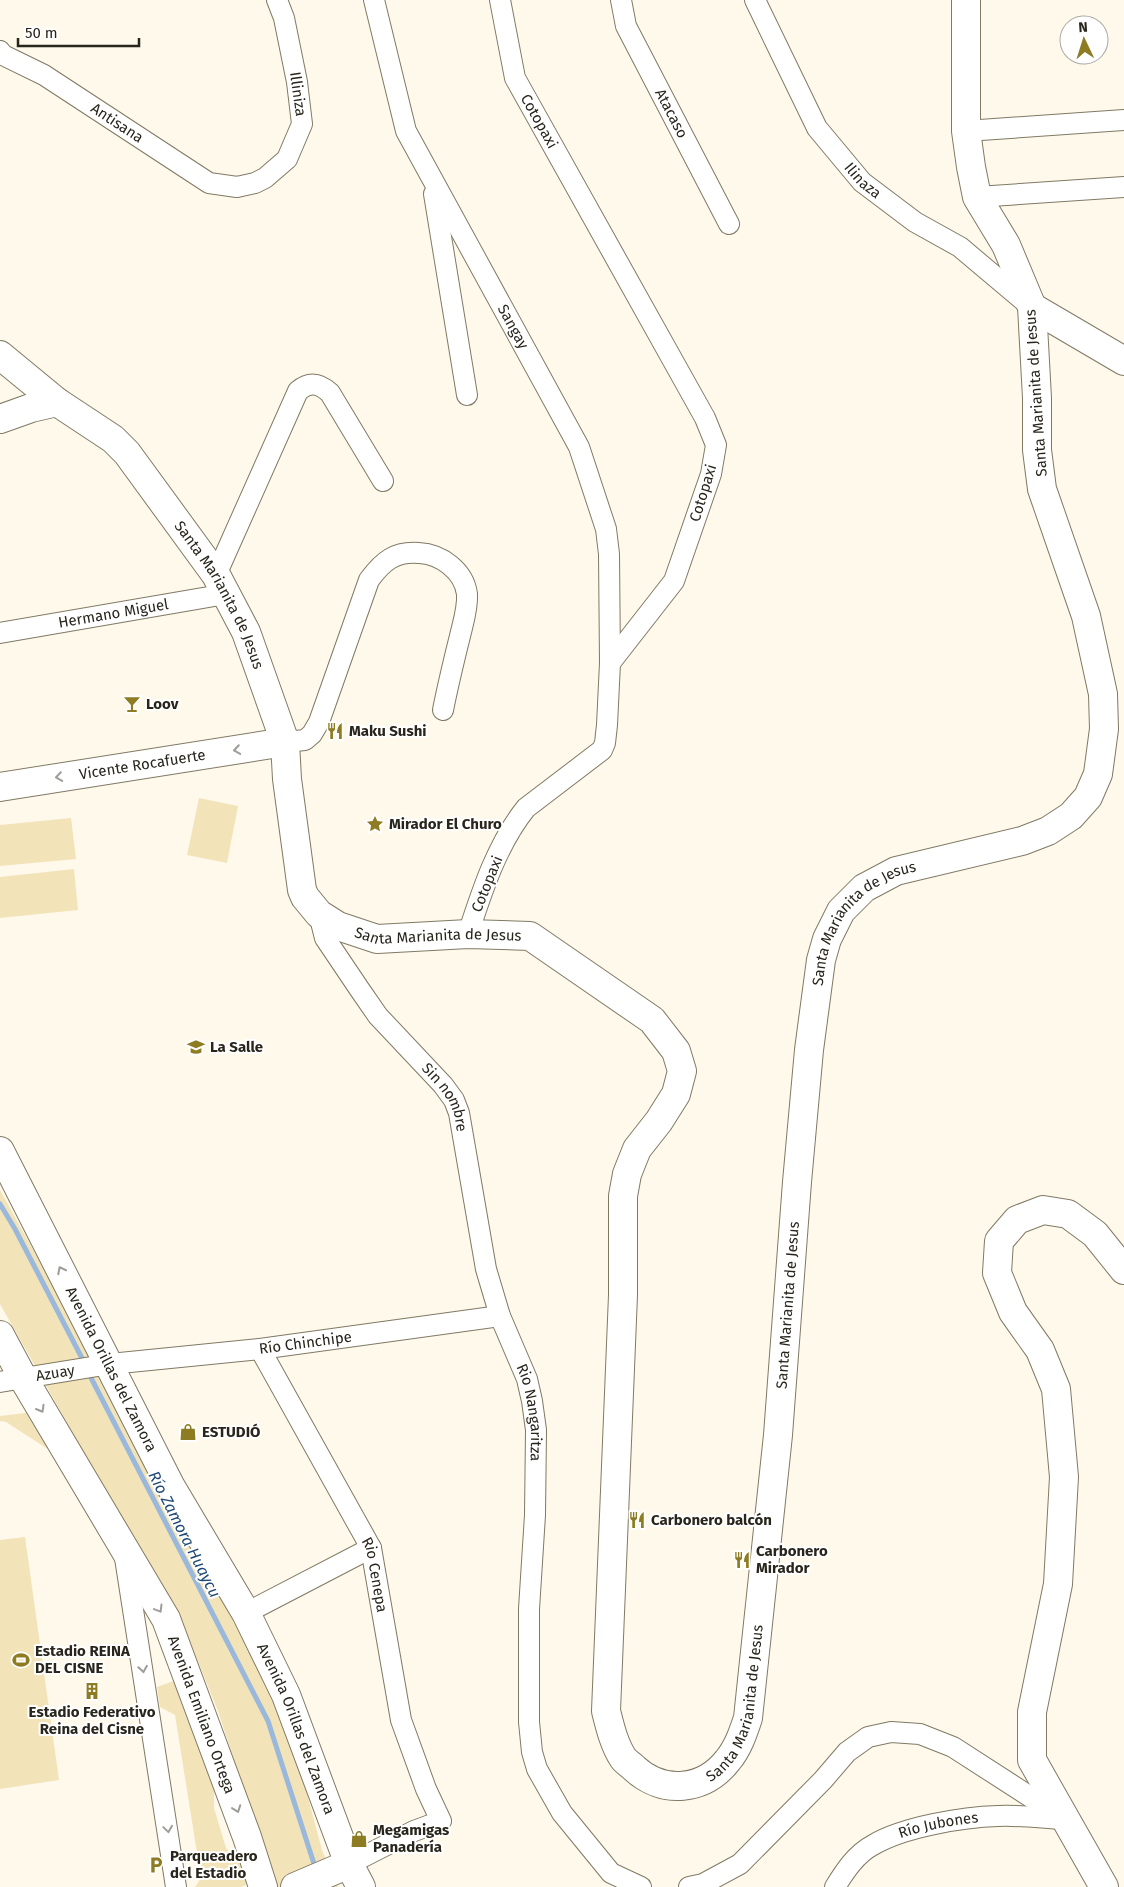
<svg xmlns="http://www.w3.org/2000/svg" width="1124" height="1887" font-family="'Fira Sans',sans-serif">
  <rect width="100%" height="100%" fill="#fef9eb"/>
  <path fill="#f3e3b9" d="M199,798L238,806L227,863L187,855Z
    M71,818L76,859L0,866V825Z
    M74,869L78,910L0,918V877Z
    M0,1190L88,1349L288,1723L322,1850L338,1887H276L218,1711L188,1637L0,1304Z
    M34,1412L54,1453L6,1422L0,1421V1416Z
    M25,1537L59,1780L0,1789V1540Z
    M179,1679L214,1779V1808L226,1848L239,1862L246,1874V1885L241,1887H195L201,1878L175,1715L160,1707L157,1687Z"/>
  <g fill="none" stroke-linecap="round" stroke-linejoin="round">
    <path stroke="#99b8db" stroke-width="5" d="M0,1204L15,1229L85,1364
      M88,1372L268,1721L316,1870"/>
    <g stroke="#807964" stroke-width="22">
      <g id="street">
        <path id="s1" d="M374,0L406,131L579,447L606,529L609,554L610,663L607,725L605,743L602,750L526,808C497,844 482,891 468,934"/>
        <path id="s2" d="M500,0L515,78L705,418L716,445L711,474L674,581L610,663"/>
        <path id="s3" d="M621,0L626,26L729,224"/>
        <path id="s4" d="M755,0L817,128L862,182L915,222L960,247L1030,306"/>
        <path id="s5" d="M0,51L3,55L44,75L209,183L237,187L255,183L265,178L287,159L302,124L297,82L284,18L277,0"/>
        <path d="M966,131L1124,120"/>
        <path d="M434,194L467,395"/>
        <path d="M977,197L1124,187"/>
        <path d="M216,575L298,391C310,381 319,383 330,393L383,481"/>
        <path id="s6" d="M0,633L226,594"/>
        <path d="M285,742L305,740L312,734L319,722L369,580C383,561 395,551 419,553C441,554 464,571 467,594C468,608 463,623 460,636C454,660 448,685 443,710"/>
        <path id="s7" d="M319,914L325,938L360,990L378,1016L443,1085L454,1100L459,1113L486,1269L500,1316L527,1379L532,1401L536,1430L535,1515L529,1609V1722L532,1752L537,1769L562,1813L611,1873L641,1887"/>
        <path id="s8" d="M260,1349L371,1548L401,1720L426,1789L441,1821L414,1831L349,1864"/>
        <path id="s9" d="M0,1382L110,1364L260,1349L500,1316"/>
        <path d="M125,1558L176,1887"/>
        <path d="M246,1613L371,1548"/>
        <path d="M689,1887L703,1884L740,1864L823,1780L847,1752L868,1737L891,1732L920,1734L953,1747L1063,1818"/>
        <path id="s10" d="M835,1887C845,1871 856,1854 873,1845C903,1827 963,1817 998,1816C1020,1815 1042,1818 1063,1819"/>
      </g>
    </g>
    <g stroke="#807964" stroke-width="30">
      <g id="secondary">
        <path d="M1032,307L1124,361"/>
        <path id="s11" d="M0,355L57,402L113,439L127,453L216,575L246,632L285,742L287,779L302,890L305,897L319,914L338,926L377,939L468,934L530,936L652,1020L676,1051L682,1071L676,1094L659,1121L637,1149L627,1174L623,1196V1295L606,1711C610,1727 614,1744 623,1758C626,1762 631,1765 634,1768C663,1795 704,1791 728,1760C738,1748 743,1733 748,1718L778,1435L797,1182L809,1050L821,960L827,939L841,911L864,888L896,871L1022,841L1048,831L1071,816L1088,797L1098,774L1104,729L1103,694L1086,616L1042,489L1037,450V398L1032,307L1006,245L977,197L971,167L966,131V0"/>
        <path d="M0,419L31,408L57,402"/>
        <path id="s12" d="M0,787L285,742"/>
        <path d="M295,1887L349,1864"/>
        <path d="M1104,1887L1032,1760V1712L1058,1584L1064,1477L1056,1389L1040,1350L1013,1312L997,1273L999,1241L1017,1220L1043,1210L1068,1214L1095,1234L1124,1270"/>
      </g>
    </g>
    <g stroke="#807964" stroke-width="30">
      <g id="primary">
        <path id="s13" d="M0,1151L171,1487L246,1613L286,1695L349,1864L361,1887"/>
        <path id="s14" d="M0,1335L23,1378L166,1619L247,1837L263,1887"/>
      </g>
    </g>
    <use href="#street" stroke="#fff" stroke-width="20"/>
    <use href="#secondary" stroke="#fff" stroke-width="28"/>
    <use href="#primary" stroke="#fff" stroke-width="28"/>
  </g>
  <defs><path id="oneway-chevron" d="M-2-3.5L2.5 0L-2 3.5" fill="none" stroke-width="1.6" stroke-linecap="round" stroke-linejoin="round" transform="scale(1.25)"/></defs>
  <g stroke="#9e9d99">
    <use href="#oneway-chevron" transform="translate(237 750) rotate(171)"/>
    <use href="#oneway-chevron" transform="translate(59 777) rotate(171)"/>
    <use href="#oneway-chevron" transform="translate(61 1270) rotate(-117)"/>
    <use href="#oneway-chevron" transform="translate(41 1409) rotate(60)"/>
    <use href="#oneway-chevron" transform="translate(159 1609) rotate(59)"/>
    <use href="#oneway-chevron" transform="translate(143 1669) rotate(81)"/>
    <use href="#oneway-chevron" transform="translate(237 1809) rotate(70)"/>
    <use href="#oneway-chevron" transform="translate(168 1829) rotate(82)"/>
  </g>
  <defs>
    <g id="bar-bare" transform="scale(1.35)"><path d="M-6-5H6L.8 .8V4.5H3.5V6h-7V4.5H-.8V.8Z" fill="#8d7c22" stroke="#fff" stroke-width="2.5" paint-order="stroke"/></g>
    <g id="restaurant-bare" transform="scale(1.35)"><path d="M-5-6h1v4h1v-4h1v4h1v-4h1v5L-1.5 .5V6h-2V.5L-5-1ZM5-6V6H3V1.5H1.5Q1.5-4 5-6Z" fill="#8d7c22" stroke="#fff" stroke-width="2.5" paint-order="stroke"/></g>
    <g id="sight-bare" transform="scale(1.35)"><path d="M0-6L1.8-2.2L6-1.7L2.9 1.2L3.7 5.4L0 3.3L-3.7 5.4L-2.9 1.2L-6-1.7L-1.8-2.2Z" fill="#8d7c22" stroke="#fff" stroke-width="2.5" paint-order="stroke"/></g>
    <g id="university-bare" transform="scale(1.35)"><path d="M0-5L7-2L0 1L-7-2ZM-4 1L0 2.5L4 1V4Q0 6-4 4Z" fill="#8d7c22" stroke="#fff" stroke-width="2.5" paint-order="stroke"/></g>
    <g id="shop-bare" transform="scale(1.35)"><path d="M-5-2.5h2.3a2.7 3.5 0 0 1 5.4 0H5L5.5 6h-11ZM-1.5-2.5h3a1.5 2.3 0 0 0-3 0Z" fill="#8d7c22" stroke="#fff" stroke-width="2.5" paint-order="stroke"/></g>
    <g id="stadium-bare" transform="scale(1.35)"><path d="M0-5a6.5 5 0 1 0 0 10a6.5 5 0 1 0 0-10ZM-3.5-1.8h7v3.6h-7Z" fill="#8d7c22" stroke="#fff" stroke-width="2.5" paint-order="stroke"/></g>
    <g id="building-bare" transform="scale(1.35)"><path d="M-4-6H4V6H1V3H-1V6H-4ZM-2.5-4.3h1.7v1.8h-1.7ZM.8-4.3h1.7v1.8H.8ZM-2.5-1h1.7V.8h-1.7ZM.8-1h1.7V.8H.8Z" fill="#8d7c22" stroke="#fff" stroke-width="2.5" paint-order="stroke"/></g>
    <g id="parking-bare" transform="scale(1.35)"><path d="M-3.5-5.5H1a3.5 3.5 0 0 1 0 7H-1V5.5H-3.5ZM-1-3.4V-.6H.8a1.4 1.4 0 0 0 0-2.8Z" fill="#8d7c22" stroke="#fff" stroke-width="2.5" paint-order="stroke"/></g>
  </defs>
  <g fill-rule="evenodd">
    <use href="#bar-bare" x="132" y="704"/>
    <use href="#restaurant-bare" x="335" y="731"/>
    <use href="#sight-bare" x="375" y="824"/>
    <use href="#university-bare" x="196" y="1047"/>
    <use href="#shop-bare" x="188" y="1432"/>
    <use href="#restaurant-bare" x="637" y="1520"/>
    <use href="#restaurant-bare" x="742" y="1560"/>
    <use href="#stadium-bare" x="21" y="1660"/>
    <use href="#building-bare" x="92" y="1691"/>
    <use href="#shop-bare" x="359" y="1839"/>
    <use href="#parking-bare" x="156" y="1865"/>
  </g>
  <g text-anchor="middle" stroke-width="4" stroke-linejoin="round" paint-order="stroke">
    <g font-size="15" fill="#28251c" stroke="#fff">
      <text transform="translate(298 94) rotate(82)" y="5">Illiniza</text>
      <text dy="5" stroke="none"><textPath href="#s3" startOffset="125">Atacaso</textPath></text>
      <text dy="5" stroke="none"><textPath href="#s2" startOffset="129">Cotopaxi</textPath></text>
      <text dy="5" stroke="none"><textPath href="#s5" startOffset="138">Antisana</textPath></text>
      <text dy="5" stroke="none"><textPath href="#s4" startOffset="212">Ilinaza</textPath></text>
      <text dy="5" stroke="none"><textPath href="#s1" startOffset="358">Sangay</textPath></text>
      <text transform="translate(1036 393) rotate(-94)" y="5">Santa Marianita de Jesus</text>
      <text transform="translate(703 493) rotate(-73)" y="5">Cotopaxi</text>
      <text dy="5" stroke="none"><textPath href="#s11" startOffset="331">Santa Marianita de Jesus</textPath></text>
      <text dy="5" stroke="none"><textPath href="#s6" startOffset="115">Hermano Miguel</textPath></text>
      <text dy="5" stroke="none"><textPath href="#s12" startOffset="144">Vicente Rocafuerte</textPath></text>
      <text transform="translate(487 884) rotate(-68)" y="5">Cotopaxi</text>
      <text dy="5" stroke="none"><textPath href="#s11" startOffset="2791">Santa Marianita de Jesus</textPath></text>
      <text dy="5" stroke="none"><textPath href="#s11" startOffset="796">Santa Marianita de Jesus</textPath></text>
      <text dy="5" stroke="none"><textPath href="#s7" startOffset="226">Sin nombre</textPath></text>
      <text dy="5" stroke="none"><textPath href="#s11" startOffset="2386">Santa Marianita de Jesus</textPath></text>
      <text dy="5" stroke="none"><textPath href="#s9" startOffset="308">Río Chinchipe</textPath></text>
      <text dy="5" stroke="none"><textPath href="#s13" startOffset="245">Avenida Orillas del Zamora</textPath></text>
      <text dy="5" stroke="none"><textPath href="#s9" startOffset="56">Azuay</textPath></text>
      <text dy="5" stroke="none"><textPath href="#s7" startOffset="556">Rio Nangaritza</textPath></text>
      <text dy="5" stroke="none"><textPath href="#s8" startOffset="255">Rio Cenepa</textPath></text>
      <text dy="5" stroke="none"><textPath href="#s11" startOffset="1981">Santa Marianita de Jesus</textPath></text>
      <text dy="5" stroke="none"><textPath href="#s14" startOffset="431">Avenida Emiliano Ortega</textPath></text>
      <text dy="5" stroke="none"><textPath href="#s13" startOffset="650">Avenida Orillas del Zamora</textPath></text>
      <text dy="5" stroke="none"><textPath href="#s10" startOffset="126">Río Jubones</textPath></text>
    </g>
    <g font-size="15" font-weight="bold" fill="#28251c" stroke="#fff" text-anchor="start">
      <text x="146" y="709">Loov</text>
      <text x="349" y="736">Maku Sushi</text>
      <text x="389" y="829">Mirador El Churo</text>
      <text x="210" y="1052">La Salle</text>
      <text x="202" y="1437">ESTUDIÓ</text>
      <text x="651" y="1525">Carbonero balcón</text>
      <text x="756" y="1556">Carbonero<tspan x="756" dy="17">Mirador</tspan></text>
      <text x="35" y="1656">Estadio REINA<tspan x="35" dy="17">DEL CISNE</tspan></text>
      <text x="92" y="1717" text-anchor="middle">Estadio Federativo<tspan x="92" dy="17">Reina del Cisne</tspan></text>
      <text x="373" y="1835">Megamigas<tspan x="373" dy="17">Panadería</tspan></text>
      <text x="170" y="1861">Parqueadero<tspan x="170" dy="17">del Estadio</tspan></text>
    </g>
    <g font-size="16" font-style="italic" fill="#1e4977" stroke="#fff">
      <text transform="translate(185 1534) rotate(63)" y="6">Río Zamora Huaycu</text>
    </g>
  </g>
  <g transform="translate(1084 40) rotate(356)"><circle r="24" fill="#ffffff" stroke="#a9a8a4"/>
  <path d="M0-4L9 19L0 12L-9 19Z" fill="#8d7c22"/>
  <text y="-8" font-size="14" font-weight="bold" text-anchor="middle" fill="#28251c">N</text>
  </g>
  <path d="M18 38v8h121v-8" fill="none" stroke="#28251c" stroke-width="2.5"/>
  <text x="25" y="38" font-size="15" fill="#28251c" stroke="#ffffff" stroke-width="4" paint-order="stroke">50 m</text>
</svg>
